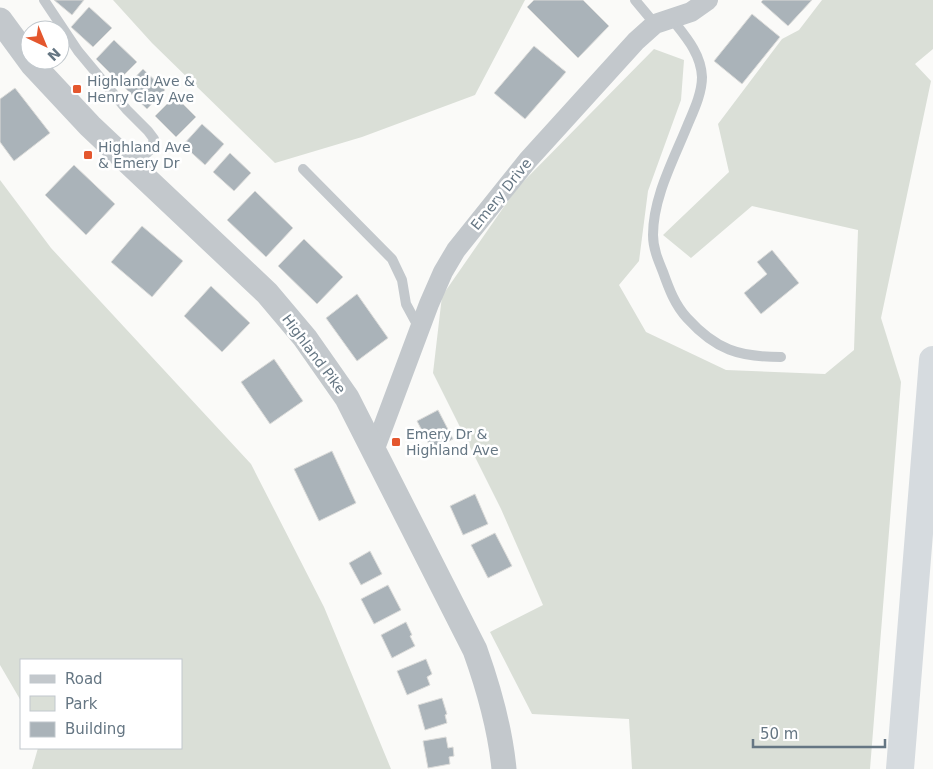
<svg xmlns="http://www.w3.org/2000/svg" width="933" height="769" font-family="'DejaVu Sans',sans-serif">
  <rect width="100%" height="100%" fill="#fafaf8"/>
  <path fill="#dadfd7" d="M113,0H525L475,95L362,137L275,163L152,43Z
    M822,0H933V49L915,64L931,81L881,318L901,382L870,769H632L629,719L532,714L490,632L543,605L501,509L433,373L442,296L517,188L654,49L684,60L681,100L648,191L639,261L619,285L646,332L726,370L825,374L854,350L858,230L752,206L691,258L663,235L729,172L718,124L782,39L799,30Z
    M0,180L51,248L251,464L324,607L391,769H32L38,748H181V660H21V701L0,665Z"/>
  <path fill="#aab3b9" stroke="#dcdcda" d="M54,0H84L72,15Z
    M534,0H583L609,26L578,58L527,7Z
    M763,0H812L788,26L761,2Z
    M89,7L112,28L93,47L71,27Z
    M752,14L780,37L742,84L714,61Z
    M114,40L137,62L118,81L96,59Z
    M534,46L566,72L525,119L494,93Z
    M143,69L165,90L147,109L125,88Z
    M15,88L50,133L14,161L0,142V99Z
    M175,96L196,117L176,137L155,116Z
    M202,124L224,144L205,165L183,145Z
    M230,153L251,173L234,191L213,172Z
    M74,165L115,204L86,235L45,195Z
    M255,191L293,228L266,257L227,220Z
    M142,226L183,261L152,297L111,262Z
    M304,239L343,277L317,304L278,266Z
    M772,250L799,283L761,314L744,293L767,274L757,262Z
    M211,286L250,323L222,352L184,316Z
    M357,294L388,338L357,361L326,318Z
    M274,359L303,401L270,424L241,382Z
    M438,410L453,439L432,450L417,421Z
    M332,451L356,503L319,521L294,469Z
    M475,494L488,524L463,535L450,506Z
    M495,533L512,566L488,578L471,545Z
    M370,551L382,574L361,585L349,563Z
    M388,585L401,610L374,624L361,599Z
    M406,622L412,635L410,636L415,646L392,658L381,635Z
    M426,659L432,674L427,677L430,685L407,695L397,671Z
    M442,698L447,714L445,715L447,723L425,730L418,705Z
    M446,737L448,748L453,747L454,756L449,757L450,764L428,768L423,741Z"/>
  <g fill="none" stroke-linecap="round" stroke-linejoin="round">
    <path stroke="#c3c8cc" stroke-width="10" d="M44,0L78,51L127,110L148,131L154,139L151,149L132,167
      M635,0L655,24
      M671,18C685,36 701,53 702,77C702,93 694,110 688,124C674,159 653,197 653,235C653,248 658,260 663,272C669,289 675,305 687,318C716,350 739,357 781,357
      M303,169L392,259L402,280L406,304L419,328"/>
    <path stroke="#c3c8cc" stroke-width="20" d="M374,451L429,304L443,272L456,250L528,160L636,41L655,24L691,12L708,0"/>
    <path stroke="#c3c8cc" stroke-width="25" d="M0,20L33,65L90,126L267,293L305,338L347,398L475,650C489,689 500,728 504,769"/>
    <path stroke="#d6dbdf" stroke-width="28" d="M900,769L933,360"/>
  </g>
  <g fill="#e4572e" stroke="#fff" stroke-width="2">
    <rect x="72" y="84" width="10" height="10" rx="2.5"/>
    <rect x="83" y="150" width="10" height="10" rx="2.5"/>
    <rect x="391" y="437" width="10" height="10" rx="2.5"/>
  </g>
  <g text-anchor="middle" stroke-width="5" stroke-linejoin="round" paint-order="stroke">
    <g font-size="14" fill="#657683" stroke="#fff" text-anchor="start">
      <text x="87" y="86">Highland Ave &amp;<tspan x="87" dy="16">Henry Clay Ave</tspan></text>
      <text x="98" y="152">Highland Ave<tspan x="98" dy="16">&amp; Emery Dr</tspan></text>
      <text x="406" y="439">Emery Dr &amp;<tspan x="406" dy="16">Highland Ave</tspan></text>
    </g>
    <g font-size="14" fill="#657683" stroke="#fff">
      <text transform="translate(501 194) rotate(-51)" y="5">Emery Drive</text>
      <text transform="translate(314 354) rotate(53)" y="5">Highland Pike</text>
    </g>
  </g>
  <rect x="20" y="659" width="162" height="90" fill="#ffffff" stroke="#c1c8cd"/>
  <rect x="30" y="675" width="25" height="8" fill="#c3c8cc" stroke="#c1c8cd"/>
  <text x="65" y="684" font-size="15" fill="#657683">Road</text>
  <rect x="30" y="696" width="25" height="15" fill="#dadfd7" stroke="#c1c8cd"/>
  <text x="65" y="709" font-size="15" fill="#657683">Park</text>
  <rect x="30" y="722" width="25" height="15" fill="#aab3b9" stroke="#c1c8cd"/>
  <text x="65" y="734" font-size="15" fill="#657683">Building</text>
  <g transform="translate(45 45) rotate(136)"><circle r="24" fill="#ffffff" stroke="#c1c8cd"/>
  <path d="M0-4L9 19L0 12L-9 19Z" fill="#e4572e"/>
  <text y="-8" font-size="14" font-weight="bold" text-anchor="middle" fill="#657683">N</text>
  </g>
  <path d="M753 739v8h132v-8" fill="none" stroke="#657683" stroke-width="2.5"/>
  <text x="760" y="739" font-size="15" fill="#657683" stroke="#ffffff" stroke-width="4" paint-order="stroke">50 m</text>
</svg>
